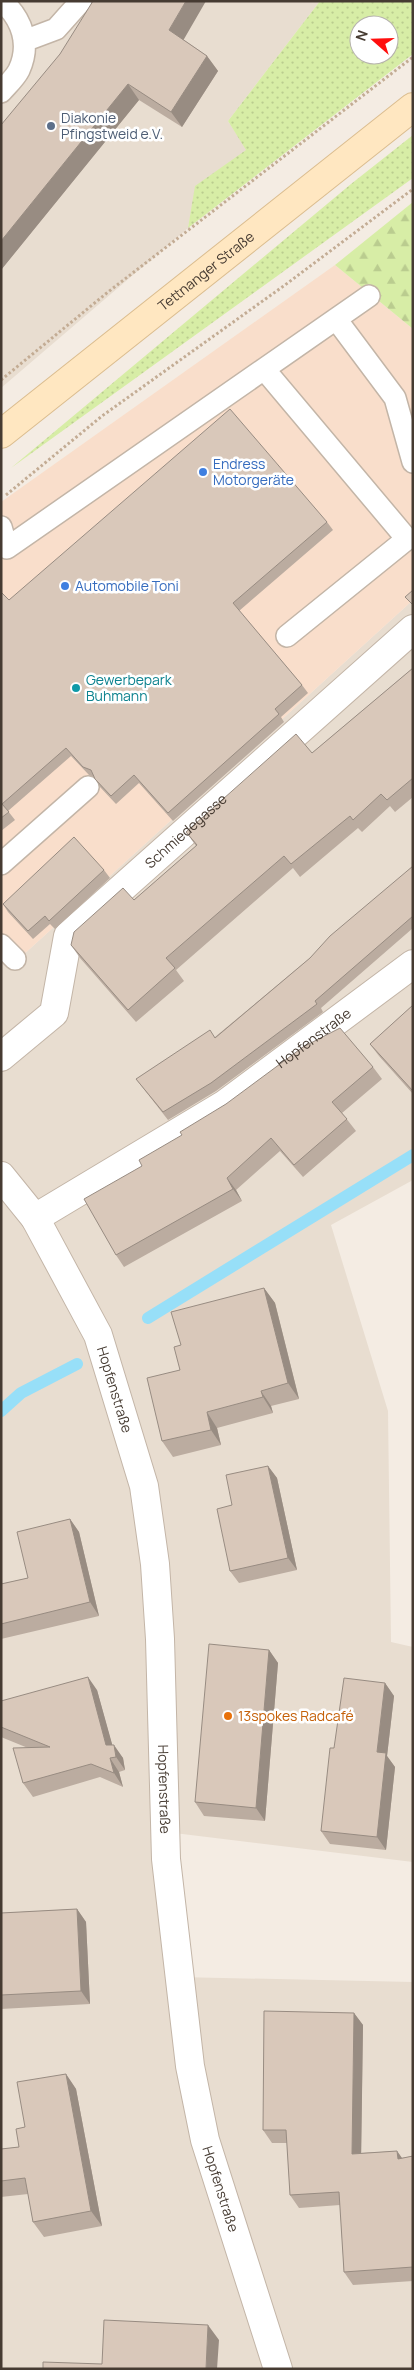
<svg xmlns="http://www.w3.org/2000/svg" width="414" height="2370" font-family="Manrope,sans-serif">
  <defs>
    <pattern id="grass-dots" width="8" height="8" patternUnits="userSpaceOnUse" patternTransform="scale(1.25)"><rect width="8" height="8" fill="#d7eda6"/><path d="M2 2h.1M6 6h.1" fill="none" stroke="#bacc8f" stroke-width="1.8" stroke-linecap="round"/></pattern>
    <pattern id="forest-firs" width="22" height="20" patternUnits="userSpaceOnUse" patternTransform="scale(1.25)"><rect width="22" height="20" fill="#d7eda6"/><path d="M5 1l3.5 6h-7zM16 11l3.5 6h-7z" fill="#bacc8f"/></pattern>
  </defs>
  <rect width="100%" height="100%" fill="#f4ece3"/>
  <path fill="#e8ddd0" d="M1,1H320L228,121L247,150L196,186L188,228L1,388Z
    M413,600V1180L331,1225L388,1411L391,1642L413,1647V1862L166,1832L178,1977L413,1982V2369H1V956L11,966Z"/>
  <path fill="#f9decb" d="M335,265L413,329V600L11,966L1,956V502Z"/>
  <path fill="url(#grass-dots)" fill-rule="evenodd" d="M320,1H413V54L188,228L195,186L246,150L228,121ZM359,25H389V55H359Z
    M413,135V178L11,468L351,184Z"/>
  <path fill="url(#forest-firs)" d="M413,202V329L335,265Z"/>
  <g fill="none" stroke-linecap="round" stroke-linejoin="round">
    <path stroke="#97dff8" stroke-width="12" d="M148,1318L413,1155
      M1,1411L21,1393L77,1364"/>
    <g stroke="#c3b5a7" stroke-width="24">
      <path id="service" d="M24,41L56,29L81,1
        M1,92C7,85 15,78 19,70C31,44 22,19 2,1
        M336,319L395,398L413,462
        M264,369L407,539L287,636
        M1,527L7,548L369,296
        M1,864L88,787
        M1,945L15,959"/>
    </g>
    <g stroke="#c3b5a7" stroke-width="30">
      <g id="minor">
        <path id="s1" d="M1,1057L54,1013L68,936L413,629"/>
        <path id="s2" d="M1,1176L35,1218L98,1335L144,1486L155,1564L160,1639L166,1859L190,2066L205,2140L278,2369"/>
        <path id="s3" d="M35,1218L225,1104L413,964"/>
      </g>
    </g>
    <g stroke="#dbbd8f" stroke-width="30">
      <g id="secondary">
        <path id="s4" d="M1,434L413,107"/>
      </g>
    </g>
    <path stroke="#c3ac94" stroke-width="3" stroke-dasharray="2.5 2.5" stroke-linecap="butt" d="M1,380L108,292L413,57
      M6,495L102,416L285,285L413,189"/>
    <use href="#service" stroke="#fff" stroke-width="21"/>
    <use href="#minor" stroke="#fff" stroke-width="28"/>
    <use href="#secondary" stroke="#ffe7c1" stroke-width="28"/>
  </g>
  <path fill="#bbaca0" d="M184,40L207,56L218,71L182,127L139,100L1,270V125Z
    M327,522L333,530L239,611L302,685L308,693L281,717L284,722L173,821L139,783L116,804L100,787L94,777L89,775L71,756L8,811L15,820L1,831V592L9,600Z
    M413,668V797L395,812L390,806L362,832L358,828L300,877L293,868L176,970L184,981L136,1022L80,958L71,945L134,900L196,846L186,832L312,753Z
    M413,866V928L321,1008L323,1012L216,1091L168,1120L136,1079L215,1037L310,958Z
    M104,870L110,878L55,929L50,924L33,939L8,912L3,904Z
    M413,1005V1094L379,1056L370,1044Z
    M373,1067L382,1079L342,1113L356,1131L303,1177L280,1151L236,1190L242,1201L124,1267L116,1255L142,1166Z
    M264,1288L275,1303L299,1399L271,1406L273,1413L217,1428L221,1445L173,1457L162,1441L180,1370L181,1345Z
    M268,1466L277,1478L297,1570L239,1583L230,1571L232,1505Z
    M70,1519L79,1532L99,1616L1,1639V1584L28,1578Z
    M269,1650L278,1663L265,1821L204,1816L195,1802Z
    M385,1683L394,1696L387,1756L395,1767L386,1850L330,1844L321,1831L334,1748Z
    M97,1690L112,1745L123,1758L125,1770L119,1772L123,1787L100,1777L33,1797L23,1783L28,1748L1,1737V1701Z
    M77,1909L86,1922L90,2004L1,2009V1913Z
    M354,2013L363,2025L361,2153L397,2151L402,2158L413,2156V2281L353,2285L344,2272L340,2205L299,2208L290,2195L287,2143H272L263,2130Z
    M66,2074L76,2089L102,2226L44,2237L33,2222L28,2194L1,2197V2149L19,2147L25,2127Z"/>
  <path fill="#988c82" d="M186,1H206L180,46L169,30Z
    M207,56L218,71L182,127L171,112Z
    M128,84L139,100L1,270V241Z
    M227,1178L236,1190L242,1201L233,1189Z
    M264,1288L275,1303L299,1399L288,1383Z
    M261,1391L271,1406L273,1413L263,1397Z
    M207,1412L217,1428L221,1445L211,1430Z
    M268,1466L277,1478L297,1570L288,1558Z
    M70,1519L79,1532L99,1616L90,1602Z
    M269,1650L278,1663L265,1821L256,1808Z
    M88,1677L97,1690L116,1758L106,1745Z
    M385,1683L394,1696L387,1756L395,1767L386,1850L377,1837V1752Z
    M114,1745L123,1758L125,1770L116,1757Z
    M110,1758L119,1772L123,1787L114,1773Z
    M77,1909L86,1922L90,2004L81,1991Z
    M354,2013L363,2025L361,2166L352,2154Z
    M66,2074L76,2089L102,2226L91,2211Z
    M397,2151L406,2164L398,2159Z
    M208,2325L219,2340L217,2369H206Z"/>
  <path fill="#d9c8ba" stroke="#988c82" d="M93,1H186L169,30L207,56L171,112L128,84L1,241V125L60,54Z
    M230,409L327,522L233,603L302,685L275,709L279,714L168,813L134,775L111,796L95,779L91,770L83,767L66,748L2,804L9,812L1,818V592L9,600Z
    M413,590V605L405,597Z
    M413,668V778L387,800L381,794L353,820L350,816L291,864L284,856L166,958L175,968L128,1010L71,945L74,932L123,888L134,900L197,845L186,832L296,734L312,753Z
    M74,837L104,870L49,921L45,916L28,931L3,904Z
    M413,866V916L315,1001L317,1004L211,1083L163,1112L136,1079L210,1030L215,1038L310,958L330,936Z
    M413,1005V1091L370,1044Z
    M340,1028L373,1067L332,1102L347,1119L294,1165L271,1138L227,1178L233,1189L116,1255L84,1199L142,1166L139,1160L182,1135L180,1132L226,1104L303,1047Z
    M264,1288L288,1383L261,1391L263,1397L207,1412L211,1430L162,1441L147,1378L180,1370L174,1347L181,1345L171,1312Z
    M268,1466L288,1558L230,1571L217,1509L232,1505L226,1475Z
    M70,1519L90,1602L1,1624V1584L28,1578L17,1532Z
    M209,1644L269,1650L256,1808L195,1802Z
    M88,1677L106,1745H114L116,1757L110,1758L114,1773L91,1764L23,1783L13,1748L50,1747L1,1727V1701Z
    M344,1678L385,1683L377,1752L386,1753L377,1837L321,1831L330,1748H334Z
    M77,1909L81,1991L1,1995V1913Z
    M264,2011L354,2013L352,2154L397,2151L398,2159L413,2156V2267L344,2272L339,2192L290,2195L286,2130H263Z
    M66,2074L91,2211L33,2222L25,2178L1,2181V2149L19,2147L16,2129L25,2127L17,2082Z
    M104,2320L208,2325L206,2369H43V2362L102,2364Z"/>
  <circle fill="#5c6f8a" stroke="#fff" stroke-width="2" cx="51" cy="126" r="5"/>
  <g fill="#3f7fe0" stroke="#fff" stroke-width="2">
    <circle cx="203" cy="472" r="5"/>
    <circle cx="65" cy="586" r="5"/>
  </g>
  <circle fill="#0f9aa8" stroke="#fff" stroke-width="2" cx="76" cy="688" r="5"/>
  <circle fill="#e8710a" stroke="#fff" stroke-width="2" cx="228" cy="1716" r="5"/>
  <g text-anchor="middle" stroke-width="5" stroke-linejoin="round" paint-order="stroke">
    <g font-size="14" fill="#4e5e75" stroke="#fff" text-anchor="start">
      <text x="61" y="123">Diakonie<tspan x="61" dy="16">Pfingstweid e.V.</tspan></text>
    </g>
    <g font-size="14" fill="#463b32" stroke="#fff">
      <text dy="5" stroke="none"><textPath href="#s4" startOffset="262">Tettnanger Straße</textPath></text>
      <text dy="5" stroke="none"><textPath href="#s1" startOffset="305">Schmiedegasse</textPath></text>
      <text dy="5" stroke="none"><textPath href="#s3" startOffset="332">Hopfenstraße</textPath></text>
      <text dy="5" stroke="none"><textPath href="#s2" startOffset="244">Hopfenstraße</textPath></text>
      <text dy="5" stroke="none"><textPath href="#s2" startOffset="649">Hopfenstraße</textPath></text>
      <text dy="5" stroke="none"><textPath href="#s2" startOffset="1054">Hopfenstraße</textPath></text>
    </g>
    <g font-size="14" fill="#366cbe" stroke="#fff" text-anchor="start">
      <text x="213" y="469">Endress<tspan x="213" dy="16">Motorgeräte</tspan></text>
      <text x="75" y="591">Automobile Toni</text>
    </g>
    <g font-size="14" fill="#0d838f" stroke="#fff" text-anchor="start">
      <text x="86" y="685">Gewerbepark<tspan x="86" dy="16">Buhmann</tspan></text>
    </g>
    <g font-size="14" fill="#c56008" stroke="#fff" text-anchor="start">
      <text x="238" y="1721">13spokes Radcafé</text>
    </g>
  </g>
  <rect width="414" height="2370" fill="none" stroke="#463b32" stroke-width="5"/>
  <g transform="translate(374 40) rotate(290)"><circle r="24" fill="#ffffff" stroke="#b5b1ad"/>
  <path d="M0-4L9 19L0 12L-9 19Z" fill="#ff0f0e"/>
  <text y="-8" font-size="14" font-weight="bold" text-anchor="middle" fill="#463b32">N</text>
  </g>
</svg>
